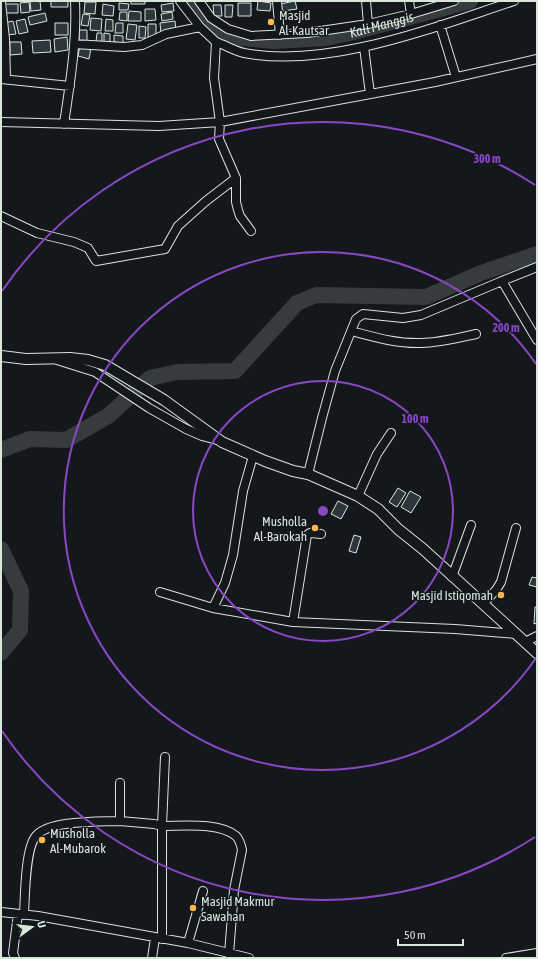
<svg xmlns="http://www.w3.org/2000/svg" width="538" height="959" font-family="'Asap Condensed',sans-serif">
  <rect width="100%" height="100%" fill="#14181c"/>
  <g fill="none" stroke-linecap="round" stroke-linejoin="round">
    <g stroke="#363b3e" stroke-width="16">
      <path id="s1" d="M187,1L208,28L242,38L274,41L326,38L350,33L470,1"/>
      <path d="M1,450L30,439L66,440L108,416L150,378L177,372L235,371L297,303L316,295L426,297L481,273L537,254"/>
      <path d="M1,549L21,591L20,630L1,653"/>
    </g>
  </g>
  <path fill="#2c363c" stroke="#d8e6dc" d="M30,1H40L41,10L31,11Z
    M51,1H68V7H51Z
    M131,1H145V4H131Z
    M258,1L271,3L270,11L257,10Z
    M295,1L297,9L282,11L280,4Z
    M29,2L30,12L21,13L20,3Z
    M85,2H96L95,14L84,13Z
    M119,3L129,4L128,10H119Z
    M173,3L174,11L162,12L161,5Z
    M238,3H251V16H238Z
    M3,4H18V13H3Z
    M103,4L114,6L113,16L102,15Z
    M213,5H221L222,16H214Z
    M225,5H233L232,17H225Z
    M145,9H155L156,20L145,21Z
    M129,11L141,12V21H128Z
    M120,12H127V21L119,20Z
    M172,12L173,19L162,21L161,14Z
    M45,13L47,21L30,25L28,17Z
    M83,14L90,15L88,26L81,25Z
    M91,18L102,19L101,31L90,30Z
    M25,19L28,32L19,34L16,21Z
    M106,19L113,20V31H105Z
    M13,21L16,34L6,35L4,23Z
    M175,21L176,31L161,33L160,23Z
    M55,23H68V35H55Z
    M116,23H123V33H115Z
    M128,24L137,25L135,40L126,39Z
    M148,24H156V37H148Z
    M139,26L146,27L145,38H139Z
    M79,30H87V42L79,41Z
    M97,33H102V42H96Z
    M104,33L110,34V43L104,42Z
    M114,35L123,36V43L114,42Z
    M67,37L68,50L55,52L54,39Z
    M50,40L51,52L33,53L32,41Z
    M10,42H21L22,54L10,55Z
    M80,45L91,48L89,59L78,56Z
    M398,488L406,493L397,507L389,502Z
    M410,491L421,497L411,513L401,507Z
    M338,501L348,506L341,519L331,514Z
    M354,535L361,537L356,553L349,551Z
    M532,577L537,578V587L529,585Z
    M535,607H537V623L534,624Z"/>
  <g fill="none" stroke-linecap="round" stroke-linejoin="round">
    <g stroke="#d8e6dc" stroke-width="10">
      <path id="minor" d="M180,1L200,27L216,42L214,78L220,122L219,139L236,178V202L238,210L240,216L251,231
        M199,1L211,18L228,29L251,36L307,33L368,24L411,14L454,1
        M277,1L280,35
        M366,1L368,24
        M409,1L411,14
        M1,2L5,39L6,79
        M440,25L456,77
        M216,42C225,45 235,51 244,53C329,69 434,27 514,1
        M74,44L124,47L142,45L166,34L200,27
        M364,47L370,94
        M1,79L70,86
        M1,122L159,126L220,122L435,82L537,59
        M64,124C70,83 77,42 75,1
        M1,216L37,233L74,242L88,248L96,261L165,249L178,226L206,201L236,178
        M537,267L502,281L537,340
        M351,331C374,337 397,344 421,343C439,343 458,338 476,334
        M57,360L95,372L149,408L186,429L202,436L217,440
        M308,474L322,418L335,371L356,319L363,314L403,318L421,315L502,281
        M358,496L377,454L391,433
        M452,577L471,525
        M160,592L213,608L293,622L455,629L516,634
        M483,604L496,590L501,582L516,528
        M213,608L225,583L233,555L243,491L253,456
        M293,622L307,535L310,533L321,534
        M525,642L537,636
        M165,757L162,826C183,826 219,822 236,836C240,840 241,845 242,850L234,890L229,954
        M120,783V821L154,824L162,826V939
        M1,912L38,916L188,943L249,958
        M24,915C25,897 25,848 36,836C49,820 100,822 120,821
        M188,943L203,891
        M15,958L13,953L18,914
        M152,958L155,938
        M506,958L537,953"/>
    </g>
    <g stroke="#d8e6dc" stroke-width="12">
      <path id="tertiary" d="M1,356L26,359L70,358L88,360L105,365L164,400L222,442L265,461L293,471L308,474L358,496L378,509L398,529L423,549L537,653"/>
    </g>
    <use href="#minor" stroke="#14181c" stroke-width="8"/>
    <use href="#tertiary" stroke="#14181c" stroke-width="10"/>
  </g>
  <g fill="none" stroke="#8948c3" stroke-width="2">
    <circle cx="323" cy="511" r="130"/>
    <path d="M536 658A259 259 0 1 1 536 364"/>
    <path d="M535 837A389 389 0 0 1 2 731M2 291A389 389 0 0 1 535 185"/>
  </g>
  <g fill="#ffb74d" stroke="#14181c" stroke-width="1.5">
    <circle cx="271" cy="22" r="4"/>
    <circle cx="315" cy="528" r="4"/>
    <circle cx="501" cy="595" r="4"/>
    <circle cx="42" cy="840" r="4"/>
    <circle cx="193" cy="908" r="4"/>
  </g>
  <g text-anchor="middle" stroke-width="3" stroke-linejoin="round" paint-order="stroke">
    <g font-size="13" fill="#d8e6dc" stroke="#14181c" text-anchor="start">
      <text x="279" y="20">Masjid<tspan x="279" dy="15">Al-Kautsar</tspan></text>
      <text x="307" y="526" text-anchor="end">Musholla<tspan x="307" dy="15">Al-Barokah</tspan></text>
      <text x="493" y="600" text-anchor="end">Masjid Istiqomah</text>
      <text x="50" y="838">Musholla<tspan x="50" dy="15">Al-Mubarok</tspan></text>
      <text x="201" y="906">Masjid Makmur<tspan x="201" dy="15">Sawahan</tspan></text>
    </g>
    <g font-size="14" font-style="italic" fill="#d8e6dc" stroke="#14181c">
      <text dy="5" stroke="none"><textPath href="#s1" startOffset="211">Kali Manggis</textPath></text>
    </g>
  </g>
  <circle cx="323" cy="511" r="6" fill="#8948c3" stroke="#14181c" stroke-width="2"/>
  <g font-size="12" text-anchor="middle" font-weight="bold" fill="#8948c3" stroke="#14181c" stroke-width="3" stroke-linejoin="round" paint-order="stroke">
    <text x="487" y="163">300 m</text>
    <text x="506" y="332">200 m</text>
    <text x="415" y="423">100 m</text>
  </g>
  <rect width="538" height="959" fill="none" stroke="#d8e6dc" stroke-width="4"/>
  <g transform="translate(32 927) rotate(75)" stroke="#14181c" stroke-width="3" paint-order="stroke">
  <path d="M0-3L7 15L0 10L-7 15Z" fill="#d8e6dc"/>
  <text y="-6" font-size="11" font-weight="bold" text-anchor="middle" fill="#d8e6dc">U</text>
  </g>
  <path d="M398 939v6h65v-6" fill="none" stroke="#d8e6dc" stroke-width="2"/>
  <text x="404" y="939" font-size="12" fill="#d8e6dc" stroke="#14181c" stroke-width="3" paint-order="stroke">50 m</text>
</svg>
